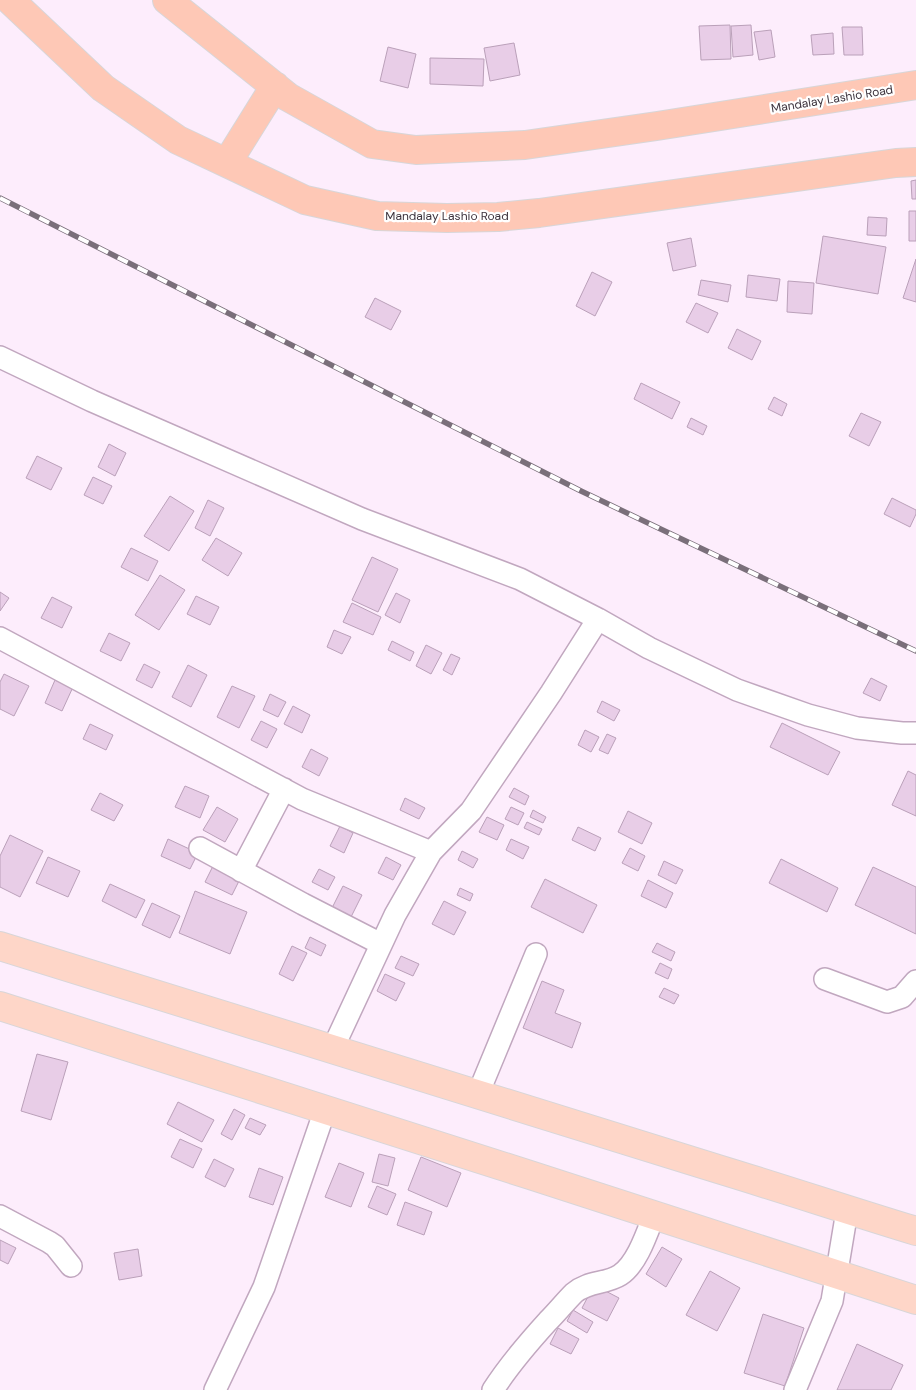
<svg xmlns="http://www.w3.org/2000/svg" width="916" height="1390" font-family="'DM Sans',sans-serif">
  <rect width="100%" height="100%" fill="#fdedfc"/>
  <path fill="#e8cde7" stroke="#baa0b9" d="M730,25L731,59L701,60L699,26Z
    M751,25L753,55L733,57L731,26Z
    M842,27H862L863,55H844Z
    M771,30L775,57L759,60L754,32Z
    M833,33L834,54L813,55L811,35Z
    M514,43L520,75L490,81L484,48Z
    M388,47L416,54L408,88L380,81Z
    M430,58L484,59L483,86L430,84Z
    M916,180V199H912L911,181Z
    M909,211H916V241H909Z
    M868,217L887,218L886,236L867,235Z
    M823,236L886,247L878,294L816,283Z
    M691,238L696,266L673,271L667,243Z
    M916,259V302L903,298Z
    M592,272L612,282L595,316L576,306Z
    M748,275L780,279L777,301L746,297Z
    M701,280L731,285L728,302L698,295Z
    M788,281L814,283L812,314L787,312Z
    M375,298L401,311L391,330L365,317Z
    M696,303L718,313L708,333L686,322Z
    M737,329L761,341L752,360L728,348Z
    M641,383L680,402L672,419L634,399Z
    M774,397L787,404L782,416L768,409Z
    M861,413L881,422L869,446L849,436Z
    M691,418L707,426L703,435L687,427Z
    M109,444L126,453L115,476L98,467Z
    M37,456L62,468L51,490L26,478Z
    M93,477L112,486L103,504L84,495Z
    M170,496L194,511L169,551L144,536Z
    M892,498L916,510V514L910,527L884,514Z
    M208,500L224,508L210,536L195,528Z
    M216,538L242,553L228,576L202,560Z
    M131,548L158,561L148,581L121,567Z
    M372,557L398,569L378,612L352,600Z
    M160,575L185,590L159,630L135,615Z
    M0,592L9,598L0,611Z
    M396,593L410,600L400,623L385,615Z
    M196,596L219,607L210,625L187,614Z
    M52,597L72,607L62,628L41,618Z
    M352,603L381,617L373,635L343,622Z
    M334,630L351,637L342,654L327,647Z
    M109,633L130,643L121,661L100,651Z
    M392,641L414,652L410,661L388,650Z
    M426,645L442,653L431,674L416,666Z
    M451,654L460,658L452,675L443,670Z
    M144,664L160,672L152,688L136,680Z
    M188,665L207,675L191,707L172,697Z
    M4,674L29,686L14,716L0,709V682Z
    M871,678L887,686L880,701L863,693Z
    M55,680L73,687L62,711L45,703Z
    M232,686L255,696L239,728L217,717Z
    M270,694L286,702L278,717L263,710Z
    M602,701L620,710L614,721L597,712Z
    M293,706L310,715L302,733L284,724Z
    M261,721L277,729L267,748L251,740Z
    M782,723L840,752L828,775L770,747Z
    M90,724L113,735L106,750L83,739Z
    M585,730L599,737L591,752L578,745Z
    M607,734L616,738L608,754L599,750Z
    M311,749L328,758L319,776L302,767Z
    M908,771L916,775V816L892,805Z
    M185,786L209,796L200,818L175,807Z
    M514,788L529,796L525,805L509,797Z
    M100,793L123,805L114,821L91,810Z
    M405,798L425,808L419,819L400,810Z
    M217,807L238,819L225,842L203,830Z
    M511,807L524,813L518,825L505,819Z
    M533,810L546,817L543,823L530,817Z
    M628,811L652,823L642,844L618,832Z
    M487,817L504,825L497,840L479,832Z
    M527,822L542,829L539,835L524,828Z
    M340,826L353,833L344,853L330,846Z
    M578,827L601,838L595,851L572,840Z
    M10,835L43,851L20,897L0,887V856Z
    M168,839L198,853L190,869L161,856Z
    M511,839L529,847L523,859L506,850Z
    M630,848L645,856L638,871L622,863Z
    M462,851L478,859L473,868L458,860Z
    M48,857L80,871L68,897L36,883Z
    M386,857L401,865L393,880L378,873Z
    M781,859L838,888L827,912L769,883Z
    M664,861L683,870L676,884L658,875Z
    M215,862L242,875L232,895L205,882Z
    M873,867L916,887V934L855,905Z
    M319,869L335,877L328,890L312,882Z
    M545,879L597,905L583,933L531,907Z
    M648,880L673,893L666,908L641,896Z
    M110,884L145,900L136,918L102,901Z
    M343,886L362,895L351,917L332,908Z
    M460,888L473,894L470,901L457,895Z
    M195,891L247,912L230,954L179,933Z
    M444,901L466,912L454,935L432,924Z
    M152,903L180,916L170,938L142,925Z
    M310,937L326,945L321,956L305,948Z
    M657,943L675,952L671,961L652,952Z
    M292,946L307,953L293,981L279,974Z
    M401,956L419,964L413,976L395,968Z
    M660,963L672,969L668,979L655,973Z
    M385,974L405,983L396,1001L377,991Z
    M542,981L564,990L555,1013L581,1023L572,1048L523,1028Z
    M664,988L679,995L674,1004L659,997Z
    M37,1054L68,1062L51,1120L21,1111Z
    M178,1102L214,1120L202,1142L167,1124Z
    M234,1109L245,1115L232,1140L221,1134Z
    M250,1118L266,1125L260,1135L245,1128Z
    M180,1139L202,1149L193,1168L171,1157Z
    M379,1154L395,1158L388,1186L372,1182Z
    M421,1157L461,1173L447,1207L408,1190Z
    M214,1159L234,1169L225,1187L205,1177Z
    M339,1163L364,1173L351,1207L325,1197Z
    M259,1168L283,1177L273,1205L249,1197Z
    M377,1186L396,1194L387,1215L368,1207Z
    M405,1202L432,1212L424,1235L397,1225Z
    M0,1240L16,1248L8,1264L0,1260Z
    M662,1247L682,1259L666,1287L646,1274Z
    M138,1249L142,1276L119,1280L114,1253Z
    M710,1271L740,1288L717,1331L686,1315Z
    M594,1285L619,1298L607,1321L582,1308Z
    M573,1310L593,1322L587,1333L567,1321Z
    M763,1314L804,1328L785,1386L744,1373Z
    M558,1328L579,1339L571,1354L550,1344Z
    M857,1344L903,1365L891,1390H837Z"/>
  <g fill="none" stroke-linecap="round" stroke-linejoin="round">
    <g stroke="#c1a7bf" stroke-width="24">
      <path id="minor" d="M0,357L92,401L362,519L520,579L598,619L649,648L737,690L808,715L857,728L902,733H916
        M0,638L302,799L431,852
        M200,848L303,904L381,944
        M241,871L284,789
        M825,979L887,1002L902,997L916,981
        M333,1048L395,915L431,852L471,811L551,693L598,619
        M478,1094L536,954
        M0,1216L49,1242L55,1246L71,1266
        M215,1390L264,1287L325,1110
        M493,1390C509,1365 528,1343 548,1321C557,1312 565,1302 574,1293C588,1281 606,1284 620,1275C637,1264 647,1233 654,1215
        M795,1390L832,1301L847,1211"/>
    </g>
    <g stroke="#d8d6d8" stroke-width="30">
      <path id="primary" d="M0,946C240,1020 479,1095 718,1169C784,1189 850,1211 916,1231
        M0,1006L530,1175L916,1300"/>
    </g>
    <g stroke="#d8d6d8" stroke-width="30">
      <path id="trunk" d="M10,0L103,88L178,140L305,200L377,216L447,218L498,217L539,213L896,163L916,162
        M167,0L288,97L372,144L416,150L525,145L657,126L916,85
        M227,163L275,86"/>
    </g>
    <use href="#minor" stroke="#fff" stroke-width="21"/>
    <use href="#primary" stroke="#fed6c8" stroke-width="28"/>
    <use href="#trunk" stroke="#fec8b6" stroke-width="28"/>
    <g stroke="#7a6f7a" stroke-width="5.5">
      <path id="rail" d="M0,198L581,491L916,651"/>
    </g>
    <use href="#rail" stroke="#fff" stroke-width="4" stroke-dasharray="11" stroke-linecap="butt"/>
  </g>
  <g text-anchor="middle" stroke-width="4.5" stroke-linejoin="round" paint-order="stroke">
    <g font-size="12" fill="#3d333d" stroke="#fff">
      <text transform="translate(832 99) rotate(-9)" y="4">Mandalay Lashio Road</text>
      <text x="447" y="220">Mandalay Lashio Road</text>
    </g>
  </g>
</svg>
